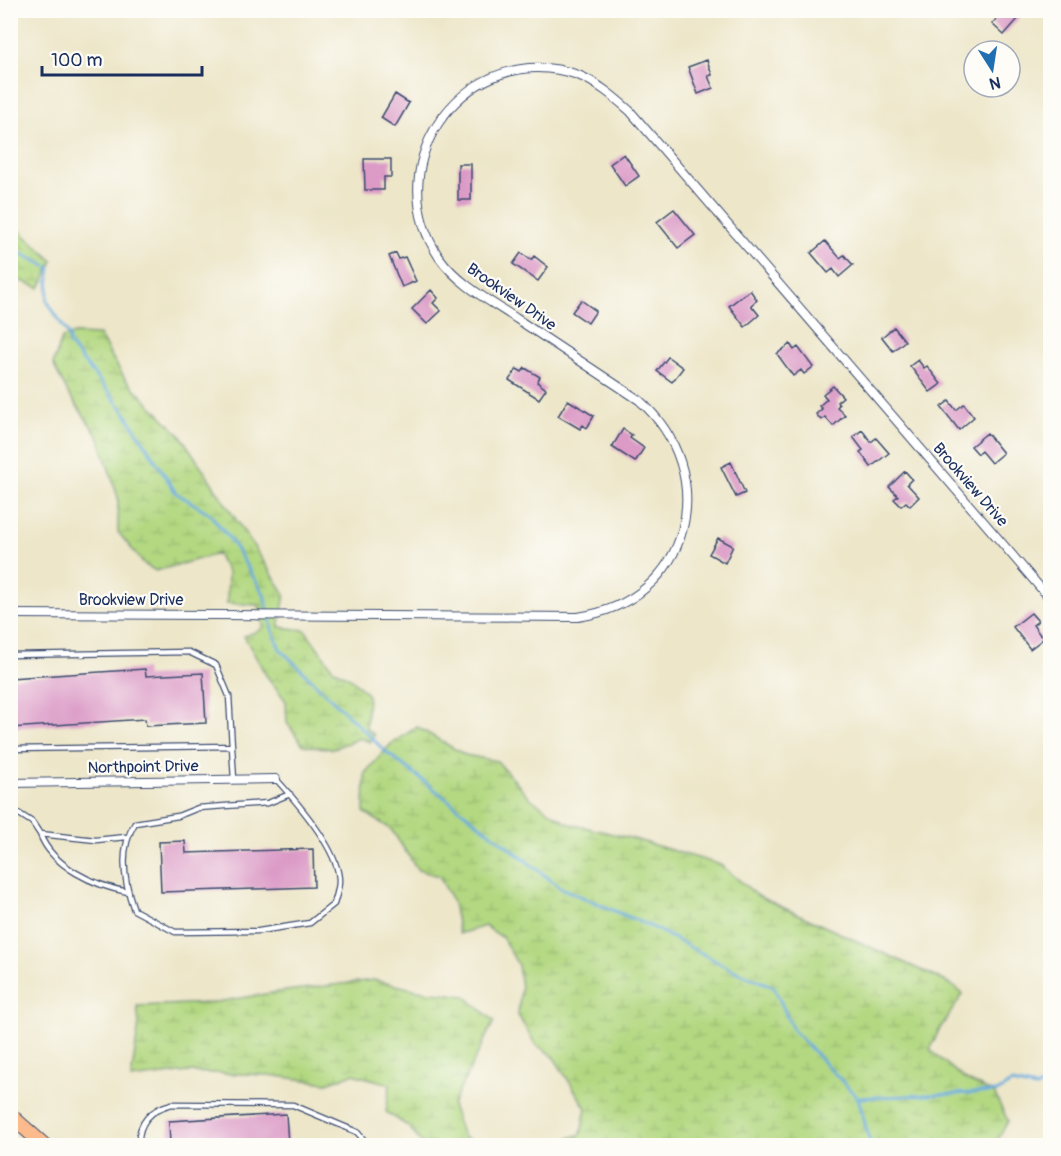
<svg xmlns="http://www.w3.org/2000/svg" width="1061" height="1156" font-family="Pangolin,sans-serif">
  <defs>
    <pattern id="wetland-marsh" width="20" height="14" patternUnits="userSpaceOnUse" patternTransform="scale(1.5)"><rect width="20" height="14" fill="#b3d881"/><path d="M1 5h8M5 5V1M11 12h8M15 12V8" fill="none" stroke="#99ba72"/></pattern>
  </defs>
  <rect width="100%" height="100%" fill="#fdfcf7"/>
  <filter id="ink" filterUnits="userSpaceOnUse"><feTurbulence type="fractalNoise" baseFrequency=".0167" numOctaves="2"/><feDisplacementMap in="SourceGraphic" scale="12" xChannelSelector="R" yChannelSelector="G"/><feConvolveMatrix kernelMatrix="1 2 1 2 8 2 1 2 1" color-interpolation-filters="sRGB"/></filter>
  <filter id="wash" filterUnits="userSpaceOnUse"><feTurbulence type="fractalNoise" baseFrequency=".008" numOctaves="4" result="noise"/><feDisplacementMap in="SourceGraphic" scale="24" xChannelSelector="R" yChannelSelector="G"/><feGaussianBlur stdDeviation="1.35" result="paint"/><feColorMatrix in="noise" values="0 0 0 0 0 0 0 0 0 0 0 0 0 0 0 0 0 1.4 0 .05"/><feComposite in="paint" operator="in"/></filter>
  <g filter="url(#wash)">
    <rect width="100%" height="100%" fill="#ede6c9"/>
    <path fill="url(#wetland-marsh)" stroke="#678470" stroke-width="1.5" d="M11,223L53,261L40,288L11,277Z
      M75,334L99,335L125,379L181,436L285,594L279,627L305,630L333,669L352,679L368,695L366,728L374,735L370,742L360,738L332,749L303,745L287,723L286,701L266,675L244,636L261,630L263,625L259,605L227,603L228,573L217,554L156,571L145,565L118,532V497L98,436L68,393L53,364L62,338Z
      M417,727L465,755L497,761L530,798L567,823L634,839L721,865L758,896L949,983L963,994L939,1030L930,1050L966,1080L994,1093L1008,1121L995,1145H550L581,1134L586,1108L553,1056L535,1044L518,1015L521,988L518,965L502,937L485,926L459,934L453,902L439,876L418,870L391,829L364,812L365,773L391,744Z
      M374,980L417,990L465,996L494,1021L452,1105L463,1137L482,1145H423L409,1127L386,1112L390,1084L353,1074L327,1083L269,1075L188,1072L131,1079L139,1024L137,1006L211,1003L278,992Z"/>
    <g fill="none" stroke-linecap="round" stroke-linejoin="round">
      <path stroke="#6bacdf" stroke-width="3" d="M10,248L50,268L47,301L69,336V344L124,411L176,493L209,513L230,539L264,594L273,632L280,649L385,751L561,888L652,927L733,970L774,987L793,1030L858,1098L871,1146
        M858,1098L997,1092L1011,1083L1036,1088L1050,1080"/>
    </g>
    <g id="blocks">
      <path fill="#dc9bc7" d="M1004,10H1026L1004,35L992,24Z
        M707,60L712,75L708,76L713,88L698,94L688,67Z
        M395,94L409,103L395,127L381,118Z
        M624,154L639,176L625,186L610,164Z
        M364,159H391V177H384V190H365Z
        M458,164H471V200H458Z
        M674,209L695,235L678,248L657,222Z
        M825,241L840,258L844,255L853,265L839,277L833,269L828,273L811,253Z
        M396,253L399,259L405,257L416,281L402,287L389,256Z
        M521,253L531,260L534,256L548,267L538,281L513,264Z
        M431,290L438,298L433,303L441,311L427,324L412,309Z
        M750,290L757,300L751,305L759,315L745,327L729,306Z
        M581,300L596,311L588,323L572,312Z
        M894,327L905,341L893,351L882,337Z
        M790,344L794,350L798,347L813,367L804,374L801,370L793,376L777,354Z
        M668,357L683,368L672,382L657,371Z
        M918,360L924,368L927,366L941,384L930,392L910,366Z
        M525,368L540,377L537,382L546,389L539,399L509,380L517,369L522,372Z
        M833,386L843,397L837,402L839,405L837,407L845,415L833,426L825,417L821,420L816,414L822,409L819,406L827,399L823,394Z
        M568,400L594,416L587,428L583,425L580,429L558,416Z
        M949,401L956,410L964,404L974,417L959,430L941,407Z
        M623,429L632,435L630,438L644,448L635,462L612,447Z
        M862,430L871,442L876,438L889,453L871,467L860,452L863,450L853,437Z
        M987,433L1003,453L991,463L981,451L978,454L971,446Z
        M731,462L745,493L736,497L721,467Z
        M905,471L912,479L907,484L919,497L910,506L906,502L901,506L894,499L898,496L889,487Z
        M718,538L733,546L725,563L709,554Z
        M1031,613L1038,621L1033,625L1043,639L1030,649L1013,627Z
        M145,669L146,676L203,673L206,723L146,726L145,719L10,728V678Z
        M185,841L186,853L313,849L314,887L161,892L159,842Z
        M286,1114L288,1143L170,1146L169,1121Z"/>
    </g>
  </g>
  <g filter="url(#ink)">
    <use href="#blocks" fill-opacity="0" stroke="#3a4a6e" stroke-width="1.5"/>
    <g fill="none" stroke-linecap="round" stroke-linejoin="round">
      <g stroke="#3a4a6e" stroke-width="7">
        <path id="service" d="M10,655L189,652L216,665L229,696L234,780
          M10,749L232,746
          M276,779C296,801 339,850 339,881C339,889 336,897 334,904L310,923L259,931L175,932L134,910C124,882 118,850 135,823L178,816L198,808L268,803L290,794
          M10,808L32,822L40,834
          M126,837L96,840L40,834C52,867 96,886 128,892
          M139,1146C137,1123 151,1109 172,1104L293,1105L357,1132L369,1146"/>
      </g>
      <g stroke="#3a4a6e" stroke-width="10">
        <path id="minor" d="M10,614L578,617C692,601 722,473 639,400C598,373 558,346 517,319C490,301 458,284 439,257C375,161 469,37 578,75C598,83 614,97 630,111L1050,599
          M10,783L276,779"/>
      </g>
      <g stroke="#3a4a6e" stroke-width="16">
        <path id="primary" d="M10,1115L45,1146"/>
      </g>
      <use href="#service" stroke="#fff" stroke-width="4.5"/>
      <use href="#minor" stroke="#fff" stroke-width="8"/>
      <use href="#primary" stroke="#fbbb8c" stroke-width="14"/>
    </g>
  </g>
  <g text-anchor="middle" stroke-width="4.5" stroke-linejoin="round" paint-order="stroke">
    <g font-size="16" fill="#1b2f5e" stroke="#fdfcf7">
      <text transform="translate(512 296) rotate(35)" y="6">Brookview Drive</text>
      <text transform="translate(971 484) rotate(49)" y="6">Brookview Drive</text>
      <text x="131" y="605">Brookview Drive</text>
      <text transform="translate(143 766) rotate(-1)" y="6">Northpoint Drive</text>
    </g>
  </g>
  <rect width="1061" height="1156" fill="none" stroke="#fdfcf7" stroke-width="36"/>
  <g transform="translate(992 69) rotate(168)"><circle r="28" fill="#fdfcf7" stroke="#a3aaba" stroke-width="1.5"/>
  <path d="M0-4.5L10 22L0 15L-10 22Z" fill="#1f6fb2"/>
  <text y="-9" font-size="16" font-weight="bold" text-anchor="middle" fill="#1b2f5e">N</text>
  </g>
  <path d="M42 66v9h160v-9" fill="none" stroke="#1b2f5e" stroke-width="3"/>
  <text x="51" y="66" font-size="18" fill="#1b2f5e" stroke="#fdfcf7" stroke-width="4.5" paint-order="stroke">100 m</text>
</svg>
